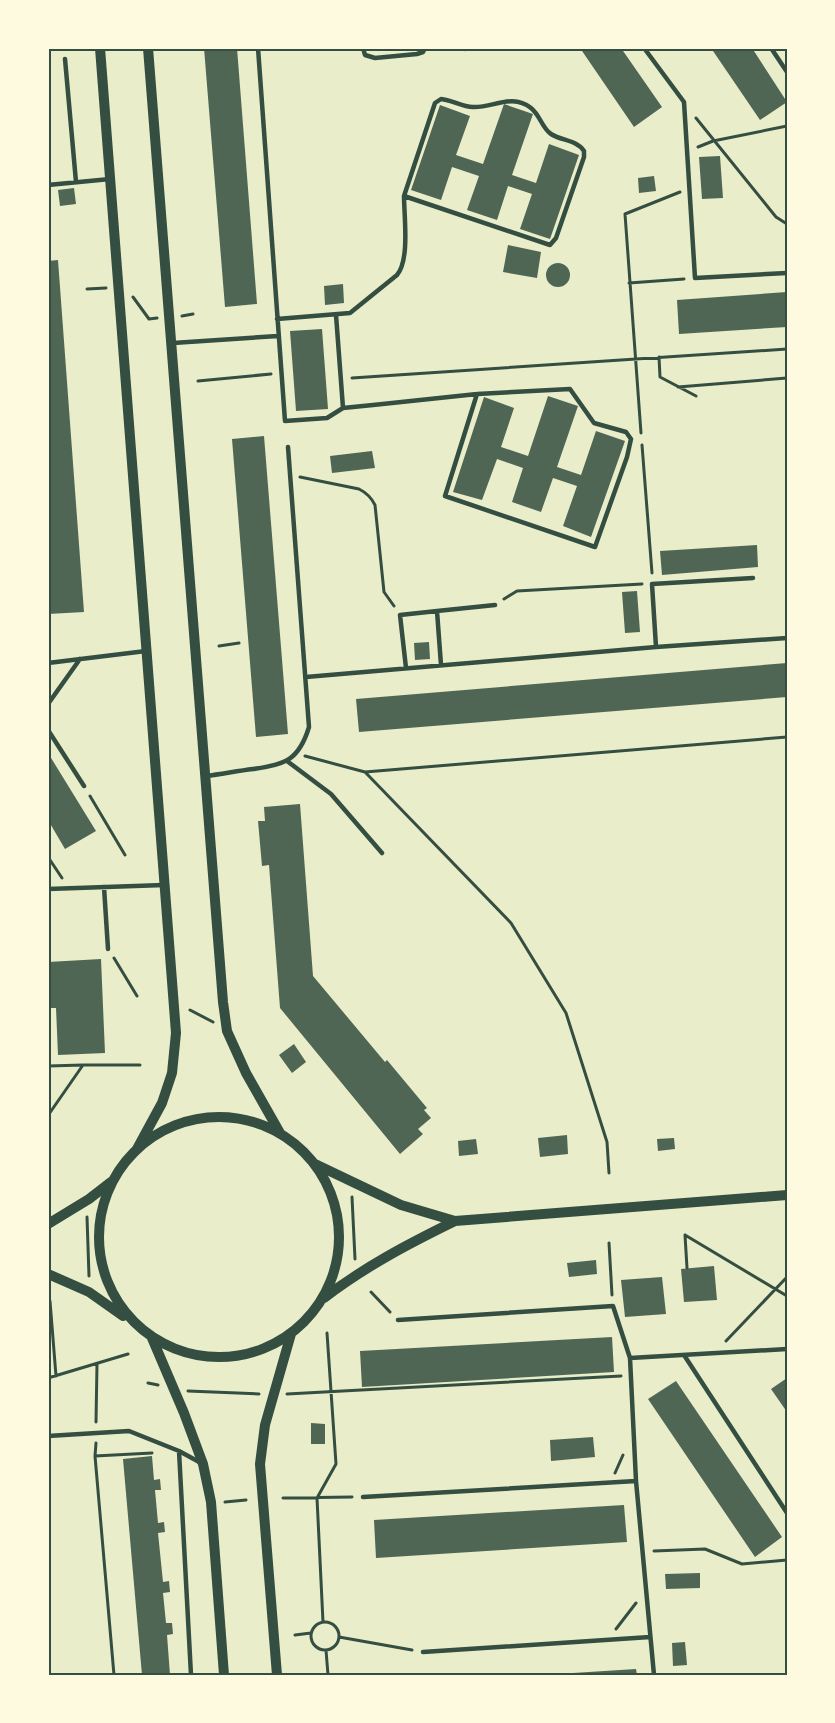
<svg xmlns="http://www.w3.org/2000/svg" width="835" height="1723" font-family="Literata,serif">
  <rect width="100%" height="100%" fill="#e9edc9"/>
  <path fill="#4f6655" d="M204,48H237L257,304L225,307Z
    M580,48H621L662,107L634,127Z
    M711,48H752L787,102L760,120Z
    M504,104L533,114L512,175L536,183L549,144L579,155L550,239L520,229L532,194L508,186L497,220L467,210L479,176L452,167L441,200L411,190L440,105L470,116L456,155L483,164Z
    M720,156L723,198L702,199L699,157Z
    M654,176L656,191L639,193L638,178Z
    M74,188L76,204L60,206L58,190Z
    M508,245L541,252L537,278L503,272Z
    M58,260L84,612L48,614V261Z
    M546 275a12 12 0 1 1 24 0a12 12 0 1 1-24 0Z
    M343,284L344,303L325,305L324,286Z
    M787,292V327L679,334L677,300Z
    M322,329L328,409L296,411L290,331Z
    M548,396L578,406L557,467L581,475L596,431L625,441L591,537L563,526L577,486L553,478L541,512L512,502L523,468L497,459L482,500L453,492L484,397L514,408L501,447L528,456Z
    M264,436L288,734L256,737L232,439Z
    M372,451L375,468L332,473L330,456Z
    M757,545L758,567L662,575L660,551Z
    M637,591L640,632L625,633L622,592Z
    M429,642L430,659L415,660L414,643Z
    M787,663V697L359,732L356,699Z
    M48,753L96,831L65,849L48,820Z
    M300,804L313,976L385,1062L387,1060L427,1108L424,1110L431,1118L418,1129L423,1134L400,1154L280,1008L269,865L262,866L258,821H265L264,807Z
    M101,959L105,1053L58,1055L56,1008H48V962Z
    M294,1044L306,1062L292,1073L279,1055Z
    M567,1135L568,1154L540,1157L538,1138Z
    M674,1138L675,1149L658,1151L657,1139Z
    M476,1139L478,1154L459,1156L458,1141Z
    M596,1260L597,1274L569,1277L567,1263Z
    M714,1266L717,1300L684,1302L681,1269Z
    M662,1277L666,1314L625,1317L621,1280Z
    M612,1337L614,1372L362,1387L360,1351Z
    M787,1378V1412L771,1389Z
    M676,1381L782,1537L755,1557L648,1399Z
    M311,1423L325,1424V1444H311Z
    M593,1437L595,1457L551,1461L550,1440Z
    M152,1456L154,1480L160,1479L161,1490H155L158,1523L164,1522L165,1532L158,1533L163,1582L169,1581L170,1592L163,1593L166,1623H172L173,1634L167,1635L170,1675H142L123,1459Z
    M624,1505L627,1542L376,1558L374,1520Z
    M700,1573V1588L666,1589L665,1574Z
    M685,1642L687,1665L673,1666L672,1643Z
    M636,1669L637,1675H573V1673Z"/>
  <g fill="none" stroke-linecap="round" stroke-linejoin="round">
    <path stroke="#344e41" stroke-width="3" d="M696,118L776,217L787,224
      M698,147L713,141L787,126
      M629,283L684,279
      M87,289L106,288
      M133,297L149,319L157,318
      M182,316L193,314
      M659,357L660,377L696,396
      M352,378L787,349
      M198,381L271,374
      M678,387L787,378
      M641,433L625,214L680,192
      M642,445L652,573
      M300,477L359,489C367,493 371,497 375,505L384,592L394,606
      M504,599L517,591L642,584
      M219,646L239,643
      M305,756L365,772L511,923L566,1013L607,1142L609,1173
      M365,772L787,737
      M90,796L125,855
      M48,857L62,878
      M114,958L137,996
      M190,1010L213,1022
      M48,1066L83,1065
      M49,1114L83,1065H140
      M352,1197L355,1259
      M87,1217L89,1276
      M685,1235L787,1296
      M685,1235L687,1268
      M609,1243L612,1295
      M371,1292L390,1312
      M50,1301L56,1376
      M726,1341L787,1277
      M48,1378L128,1354
      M148,1383L158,1385
      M188,1391L259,1394
      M287,1394L621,1376
      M96,1422L97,1364
      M95,1456L96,1443
      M615,1473L623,1455
      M283,1498L352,1497
      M225,1502L246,1500
      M654,1551L705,1549L742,1564L787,1560
      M323,1622L317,1498L336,1464L327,1333
      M311 1636a14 14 0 1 1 28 0a14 14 0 1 1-28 0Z
      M616,1629L636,1603
      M295,1635L311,1633
      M339,1637L412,1650
      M326,1650L328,1675
      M114,1675L95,1456L152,1453"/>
    <path stroke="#344e41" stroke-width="4.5" d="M258,48L285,421L327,418L343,408L373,405L477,394L570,389L594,423L626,432L631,439L627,457L595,547L445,496L477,394
      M363,48L365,55L375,58L417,54L423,52L425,48
      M465,48V49
      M644,48L684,102L695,278L787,273
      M771,48L787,72
      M65,59L76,182
      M48,185L110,179
      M336,315L343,408
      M277,319L350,313L397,275C410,260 404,216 404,196L550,245L556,238L584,157V151C577,140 562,141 551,134C542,128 540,115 531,108C512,93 493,108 473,107C462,107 452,100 441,99L435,103L404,196
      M173,343L278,336
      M656,647L652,584L753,578
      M48,663L146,651
      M441,665L437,611L495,605
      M406,668L400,615L437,611
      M306,677L656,647L787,638
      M48,704L80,659
      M48,730L84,786
      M287,761L331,794L382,853
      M206,776C222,774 237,771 253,769C285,765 299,760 309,727L288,447
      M104,887L108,949
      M48,889L164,885
      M398,1320L613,1306L630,1358L636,1481L654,1675
      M684,1355L787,1513
      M630,1358L787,1349
      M48,1436L129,1431L179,1451L201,1463
      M179,1451L191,1675
      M363,1497L636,1481
      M423,1652L650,1637"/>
    <path stroke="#344e41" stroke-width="10" d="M100,48L176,1033L172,1073L162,1103L137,1149
      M148,48L223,1002L227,1031L246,1073L280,1133
      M99 1237a120 120 0 1 1 240 0a120 120 0 1 1-240 0Z
      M315,1164L401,1205L455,1221L787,1195
      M48,1224L89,1199L111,1182
      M48,1274L89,1292L123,1316
      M324,1298C366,1266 408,1244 455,1221
      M152,1338L184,1413L203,1464L211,1502L224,1675
      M277,1675L260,1464L265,1425L291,1334"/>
  </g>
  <rect width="835" height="1723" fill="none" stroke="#fefae0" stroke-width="99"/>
  <rect x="50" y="50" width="736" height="1624" fill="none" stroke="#344e41" stroke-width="2"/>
</svg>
